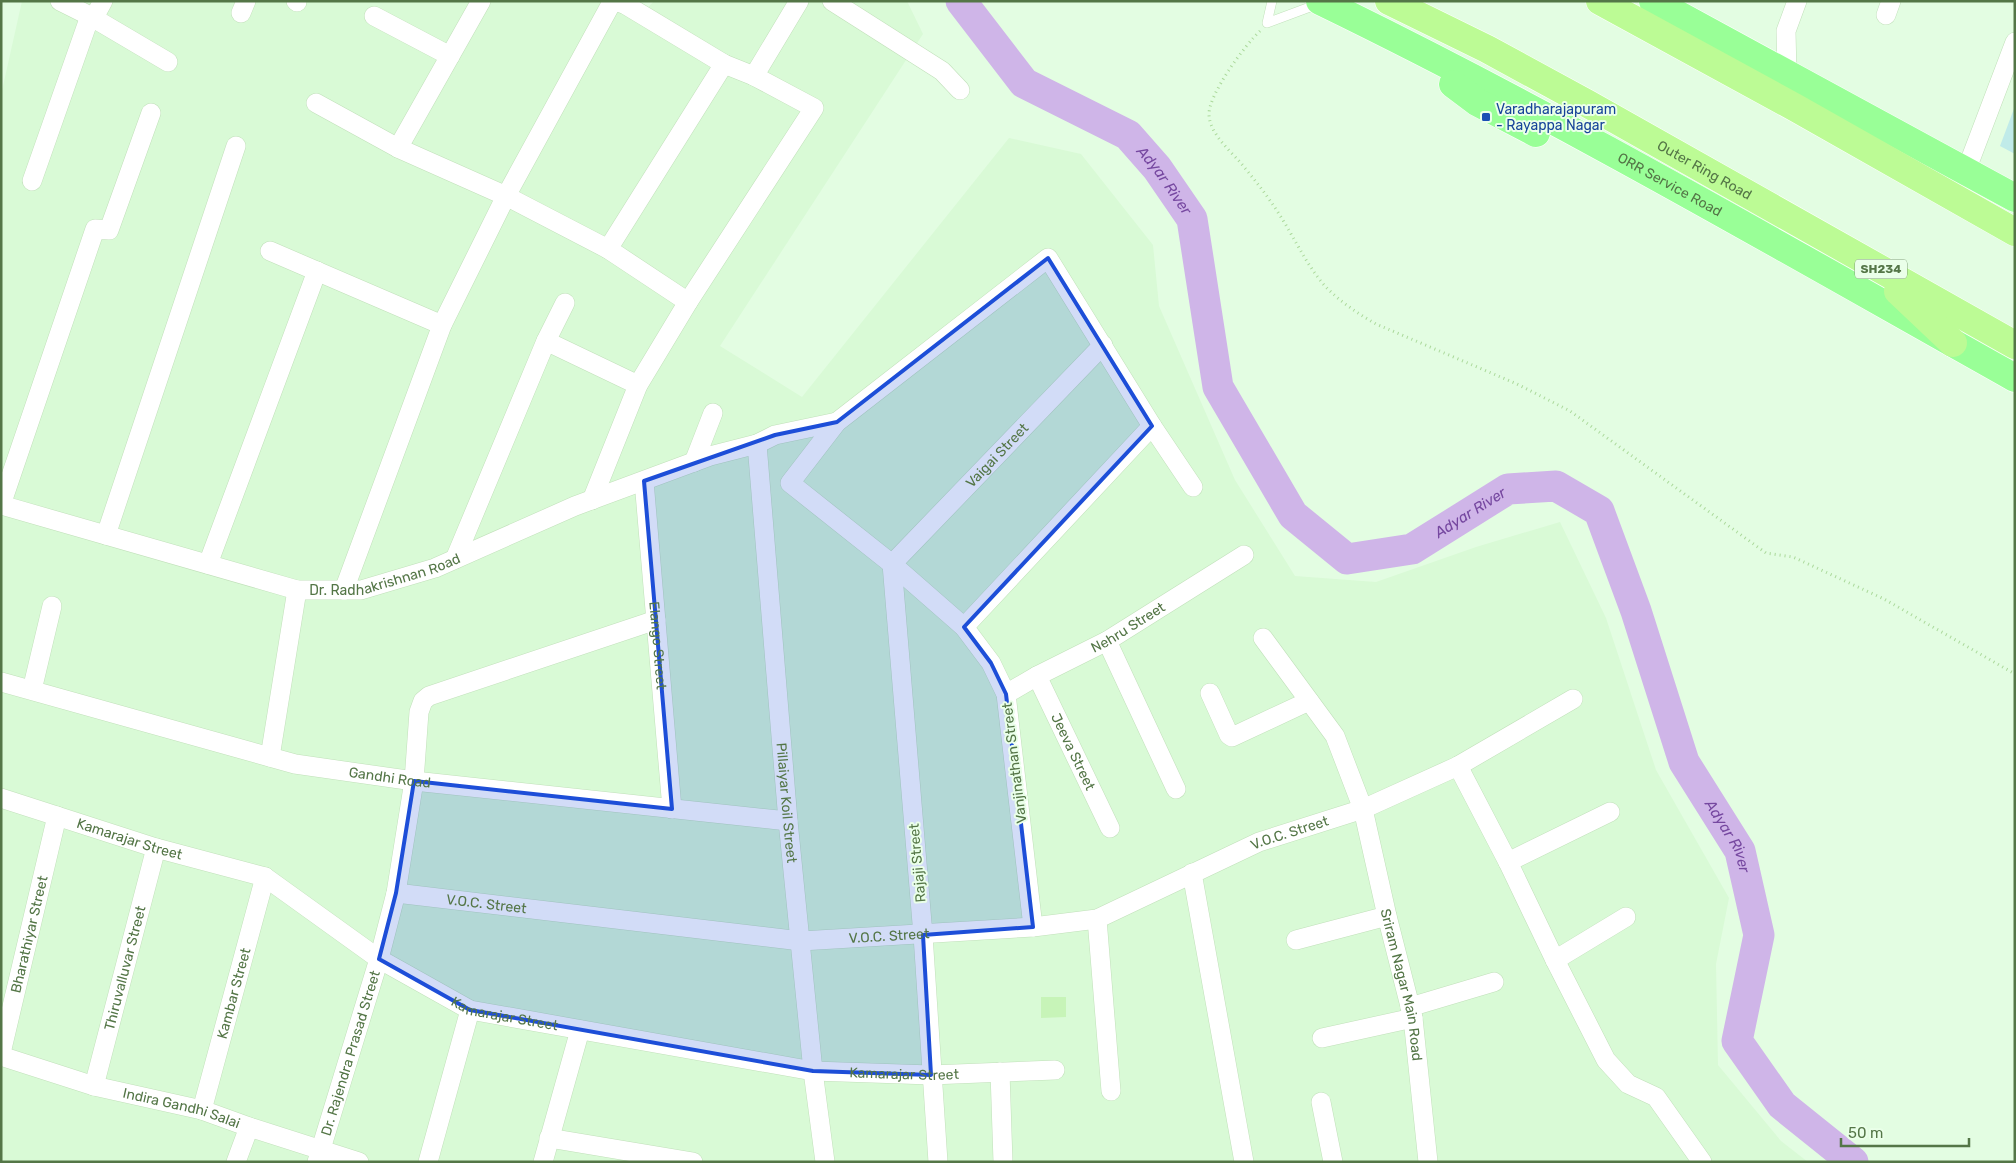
<svg xmlns="http://www.w3.org/2000/svg" width="2016" height="1163" font-family="Rubik,sans-serif">
  <rect width="100%" height="100%" fill="#e3fde2"/>
  <path fill="#d9fad6" d="M22,1H616L638,18L654,1H907L923,34L720,346L802,397L1009,138L1081,154L1153,245L1159,306L1235,480L1295,576L1376,582L1476,547L1560,522L1606,618L1656,770L1729,898L1716,964L1718,1065L1781,1141L1808,1162H1V95Z"/>
  <path fill="#c0ebe9" d="M2015,106V154L2000,146Z"/>
  <g fill="none" stroke-linecap="round" stroke-linejoin="round">
    <path stroke="#cfb5e8" stroke-width="31" id="s1" d="M961,1L1024,83L1128,135L1157,168L1192,219L1218,387L1293,515L1347,559L1412,549L1508,489L1556,486L1599,511L1636,611L1684,762L1740,851L1759,935L1737,1041L1782,1105L1853,1162"/>
  </g>
  <path fill="#c7f4b8" d="M1041,997H1066V1017L1041,1018Z"/>
  <g fill="none" stroke-linecap="round" stroke-linejoin="round">
    <g stroke="#c1e0ba" stroke-width="10">
      <path id="service" d="M1267,23L1310,7L1318,1
        M1267,23L1272,1"/>
    </g>
    <g stroke="#c1e0ba" stroke-width="20">
      <g id="minor">
        <path d="M60,1L90,16L97,12L103,1"/>
        <path d="M296,1L297,2"/>
        <path d="M832,1L942,71L960,90"/>
        <path d="M241,13L246,1"/>
        <path d="M1886,15L1891,1"/>
        <path d="M374,16L450,56"/>
        <path d="M1787,74L1786,31L1797,1"/>
        <path d="M754,76L799,1"/>
        <path d="M316,103L398,148L506,196L608,249L688,302"/>
        <path d="M398,148L481,1"/>
        <path d="M1966,171L2015,42"/>
        <path d="M32,181L90,16L168,62"/>
        <path d="M608,249L724,64"/>
        <path d="M270,251L442,325"/>
        <path d="M546,341L638,385"/>
        <path id="s2" d="M757,444L788,821L813,1071L825,1162"/>
        <path d="M694,462L713,413"/>
        <path id="s3" d="M644,481L672,809"/>
        <path id="s4" d="M1,505L297,590H361L435,568L575,506L710,456L757,444L775,435L837,422"/>
        <path d="M1,505L95,229L109,230L151,113"/>
        <path d="M106,535L236,146"/>
        <path d="M455,559L546,341L565,303"/>
        <path d="M208,564L317,271"/>
        <path d="M344,590L442,325L506,196L611,4L616,1L626,5L724,64L754,76L814,108L688,302L638,385L592,500"/>
        <path d="M964,627L1152,426"/>
        <path id="s5" d="M1263,638L1335,736L1363,809L1387,916L1413,1018L1428,1162"/>
        <path d="M1107,641L1176,789"/>
        <path id="s6" d="M1037,676L1110,828"/>
        <path id="s7" d="M1,682L295,764L414,781L788,821"/>
        <path d="M32,690L52,606"/>
        <path d="M1210,693L1229,735L1232,737L1309,701"/>
        <path id="s8" d="M1006,694L1037,676L1107,641L1244,555"/>
        <path d="M270,757L297,590"/>
        <path d="M1458,766L1508,862L1555,960L1606,1060L1628,1084L1656,1097L1702,1162"/>
        <path id="s9" d="M1,798L156,848L265,877L379,959L470,1010L813,1071L931,1075L1055,1070"/>
        <path d="M1508,862L1610,812"/>
        <path d="M1192,873L1244,1162"/>
        <path id="s10" d="M396,893L801,941L1033,927L1097,919L1259,842L1363,809L1458,766L1573,699"/>
        <path d="M1097,919L1111,1091"/>
        <path d="M1033,927L1006,694L991,663L964,627L892,564L790,483L837,422L1048,258L1152,426L1193,487"/>
        <path d="M1296,940L1387,916"/>
        <path d="M1555,960L1626,917"/>
        <path d="M1410,1007L1494,982"/>
        <path d="M1322,1038L1413,1018"/>
        <path id="s11" d="M1,1053L57,816"/>
        <path id="s12" d="M1,1056L94,1086L202,1110L249,1127L359,1162"/>
        <path d="M1000,1072L1003,1162"/>
        <path id="s13" d="M94,1086L156,848"/>
        <path d="M1321,1102L1333,1162"/>
        <path id="s14" d="M202,1110L265,877"/>
        <path d="M549,1138L693,1162"/>
        <path d="M236,1162L249,1127"/>
        <path id="s15" d="M317,1162L379,959L396,893L414,781L419,712L423,701L429,696L656,620"/>
        <path d="M428,1162L470,1010"/>
        <path d="M543,1162L580,1030"/>
        <path id="s16" d="M938,1162L923,935L892,564L1103,345"/>
      </g>
    </g>
    <g stroke="#fff" stroke-width="29">
      <g id="primary">
        <path id="s17" d="M1320,1C1557,116 1785,249 2015,378"/>
        <path d="M1653,1L2015,198"/>
        <path d="M1453,84L1477,102L1536,133"/>
      </g>
    </g>
    <g stroke="#fff" stroke-width="29">
      <g id="motorway">
        <path id="s18" d="M1389,1L1487,49L1588,104L2015,345"/>
        <path d="M1600,1L1796,108L2015,232"/>
        <path d="M1898,291L1953,343"/>
      </g>
    </g>
    <path stroke="#abd99b" stroke-width="3" stroke-dasharray="1 4" stroke-linecap="butt" d="M1260,31C1245,45 1208,95 1209,115C1210,133 1228,149 1240,162C1254,179 1267,195 1279,214C1294,237 1306,264 1324,285C1339,301 1357,313 1376,324L1517,384L1570,411L1766,553L1793,557L1884,599L2015,674"/>
    <use href="#service" stroke="#fff" stroke-width="9"/>
    <use href="#minor" stroke="#fff" stroke-width="19"/>
    <use href="#primary" stroke="#99ff97" stroke-width="28"/>
    <use href="#motorway" stroke="#bcfb95" stroke-width="28"/>
  </g>
  <path fill="#1d4ed8" fill-opacity="0.2" stroke="#1d4ed8" stroke-width="4" stroke-linejoin="round" d="M1048,258L1152,426L964,627L991,663L1006,694L1033,927L923,935L931,1075L813,1071L470,1010L379,959L396,893L414,781L672,809L644,481L775,435L837,422Z"/>
  <rect fill="#1a4fb4" stroke="#eaffe9" stroke-width="2" x="1481" y="112" width="10" height="10" rx="2.5"/>
  <g text-anchor="middle" stroke-width="4" stroke-linejoin="round" paint-order="stroke">
    <rect fill="#eaffe9" stroke="#819f78" stroke-width="1" x="1855" y="259.5" width="52" height="19" rx="4"/>
    <g font-size="12" font-weight="bold" fill="#547647">
      <text x="1881" y="273">SH234</text>
    </g>
    <g font-size="14" fill="#164399" stroke="#eaffe9" text-anchor="start">
      <text x="1496" y="114">Varadharajapuram<tspan x="1496" dy="16">- Rayappa Nagar</tspan></text>
    </g>
    <g font-size="14" fill="#547647" stroke="#eaffe9">
      <text dy="5" stroke="none"><textPath href="#s18" startOffset="358">Outer Ring Road</textPath></text>
      <text dy="5" stroke="none"><textPath href="#s17" startOffset="395">ORR Service Road</textPath></text>
      <text dy="5" stroke="none"><textPath href="#s16" startOffset="751">Vaigai Street</textPath></text>
      <text dy="5" stroke="none"><textPath href="#s4" startOffset="398">Dr. Radhakrishnan Road</textPath></text>
      <text dy="5" stroke="none"><textPath href="#s8" startOffset="139">Nehru Street</textPath></text>
      <text dy="5" stroke="none"><textPath href="#s3" startOffset="165">Elango Street</textPath></text>
      <text dy="5" stroke="none"><textPath href="#s6" startOffset="84">Jeeva Street</textPath></text>
      <text transform="translate(1014 763) rotate(-97)" y="5">Vanjinathan Street</text>
      <text dy="5" stroke="none"><textPath href="#s7" startOffset="401">Gandhi Road</textPath></text>
      <text dy="5" stroke="none"><textPath href="#s2" startOffset="360">Pillaiyar Koil Street</textPath></text>
      <text dy="5" stroke="none"><textPath href="#s10" startOffset="916">V.O.C. Street</textPath></text>
      <text dy="5" stroke="none"><textPath href="#s9" startOffset="135">Kamarajar Street</textPath></text>
      <text transform="translate(917 863) rotate(-95)" y="5">Rajaji Street</text>
      <text dy="5" stroke="none"><textPath href="#s10" startOffset="91">V.O.C. Street</textPath></text>
      <text dy="5" stroke="none"><textPath href="#s11" startOffset="122">Bharathiyar Street</textPath></text>
      <text dy="5" stroke="none"><textPath href="#s10" startOffset="496">V.O.C. Street</textPath></text>
      <text dy="5" stroke="none"><textPath href="#s13" startOffset="122">Thiruvalluvar Street</textPath></text>
      <text dy="5" stroke="none"><textPath href="#s5" startOffset="380">Sriram Nagar Main Road</textPath></text>
      <text dy="5" stroke="none"><textPath href="#s14" startOffset="121">Kambar Street</textPath></text>
      <text dy="5" stroke="none"><textPath href="#s9" startOffset="555">Kamarajar Street</textPath></text>
      <text dy="5" stroke="none"><textPath href="#s15" startOffset="114">Dr. Rajendra Prasad Street</textPath></text>
      <text dy="5" stroke="none"><textPath href="#s9" startOffset="960">Kamarajar Street</textPath></text>
      <text dy="5" stroke="none"><textPath href="#s12" startOffset="188">Indira Gandhi Salai</textPath></text>
    </g>
    <g font-size="15" font-style="italic" fill="#7648a0" stroke="#eaffe9">
      <text dy="5" stroke="none"><textPath href="#s1" startOffset="278">Adyar River</textPath></text>
      <text dy="5" stroke="none"><textPath href="#s1" startOffset="848">Adyar River</textPath></text>
      <text dy="5" stroke="none"><textPath href="#s1" startOffset="1342">Adyar River</textPath></text>
    </g>
  </g>
  <rect width="2016" height="1163" fill="none" stroke="#547647" stroke-width="5"/>
  <path d="M1841 1138v8h128v-8" fill="none" stroke="#547647" stroke-width="2.5"/>
  <text x="1848" y="1138" font-size="15" fill="#547647" stroke="#eaffe9" stroke-width="4" paint-order="stroke">50 m</text>
</svg>
